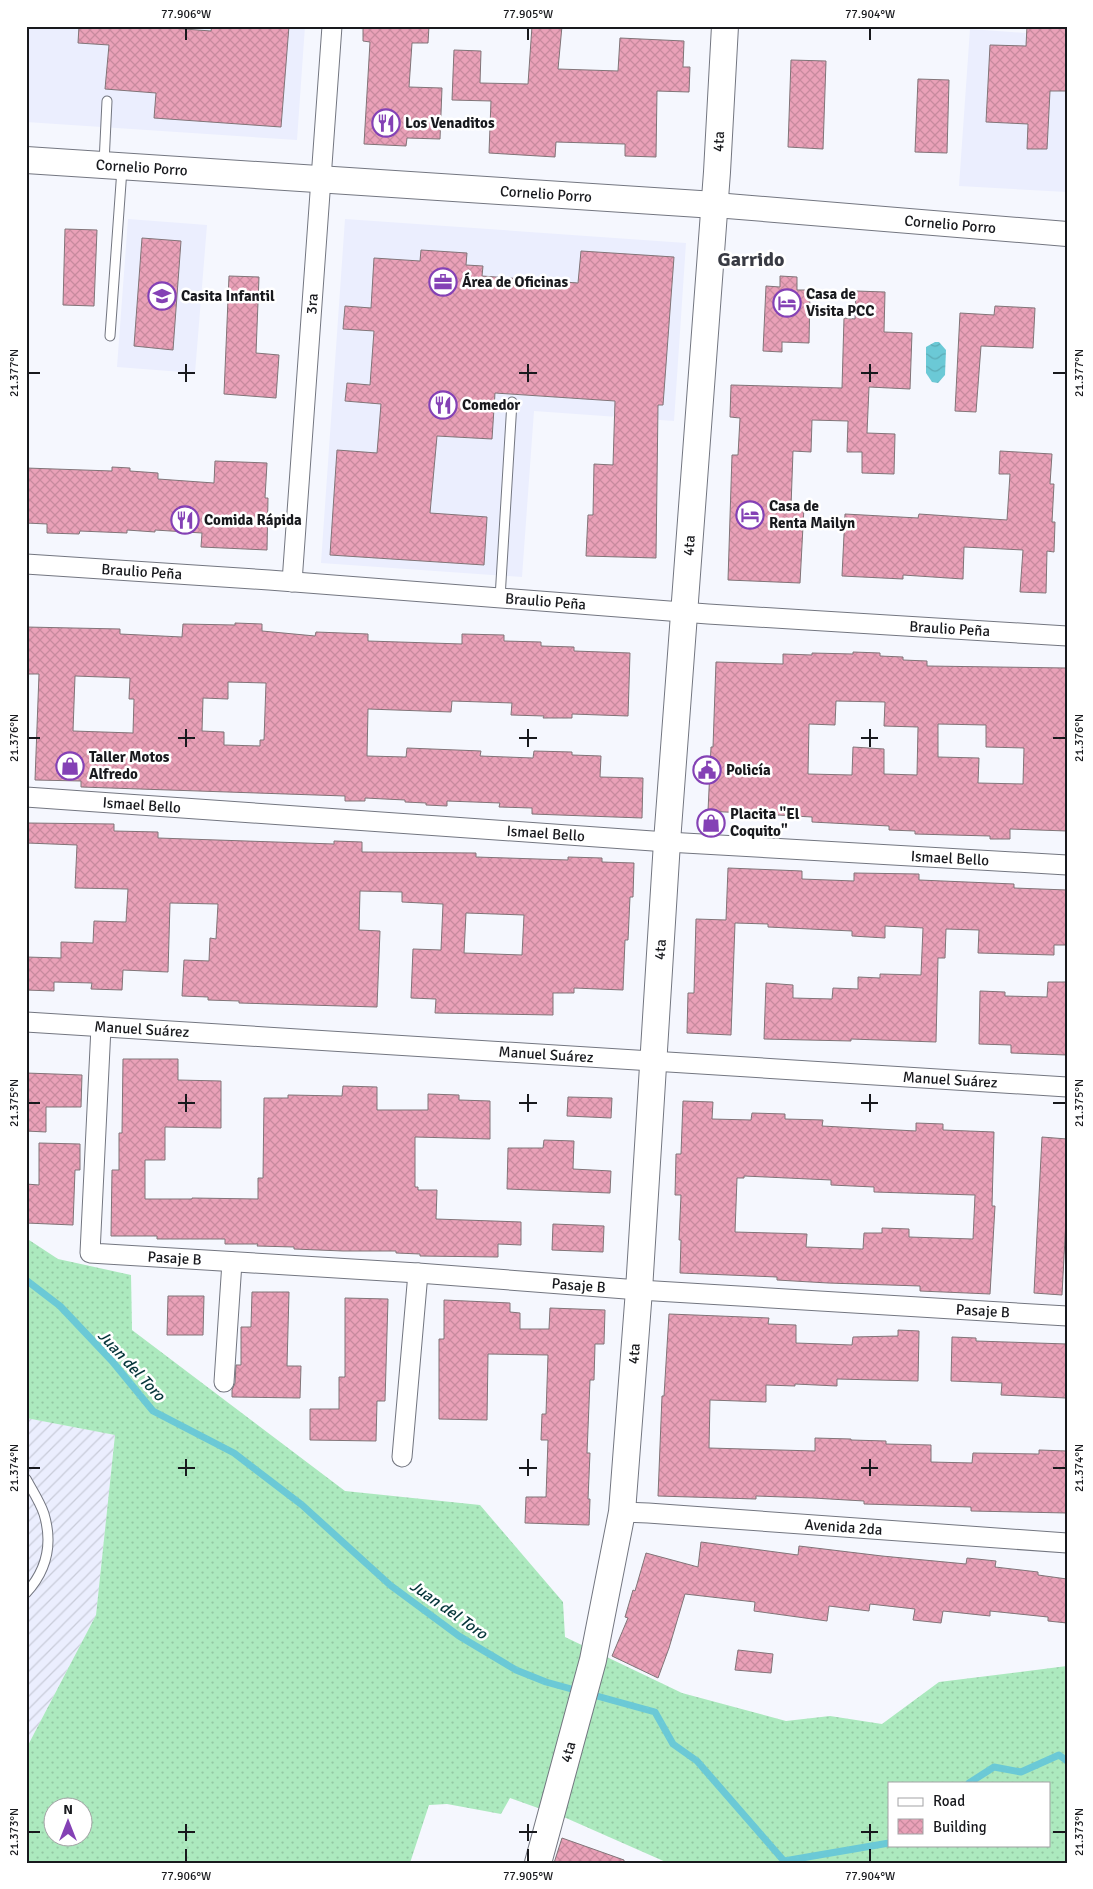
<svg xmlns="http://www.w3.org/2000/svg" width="1093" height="1889" font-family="Signika,sans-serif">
  <defs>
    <pattern id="industrial-furrows" width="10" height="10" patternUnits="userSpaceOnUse" patternTransform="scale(1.25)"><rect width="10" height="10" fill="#ebeefe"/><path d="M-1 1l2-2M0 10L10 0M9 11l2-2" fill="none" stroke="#c9ccd9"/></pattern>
    <pattern id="grass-dots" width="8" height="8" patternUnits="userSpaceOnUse" patternTransform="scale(1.25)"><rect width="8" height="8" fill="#ace9be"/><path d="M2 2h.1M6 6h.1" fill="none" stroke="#93c7a3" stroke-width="1.8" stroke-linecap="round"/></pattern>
    <pattern id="water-waves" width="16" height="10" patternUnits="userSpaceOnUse" patternTransform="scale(1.25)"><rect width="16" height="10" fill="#6bc9d6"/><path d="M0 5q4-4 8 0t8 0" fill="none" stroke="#5cacb7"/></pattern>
    <pattern id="building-cross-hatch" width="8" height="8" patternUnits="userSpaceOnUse" patternTransform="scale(1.25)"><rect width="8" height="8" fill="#eaa1b8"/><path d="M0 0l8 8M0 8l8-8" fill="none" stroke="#c88a9e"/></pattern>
  </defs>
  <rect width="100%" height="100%" fill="#f5f7fe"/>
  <path fill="#ebeefe" d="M26,26H305L297,140L26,122Z
    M970,29L1067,36V192L959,186Z
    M128,219L207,225L195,373L117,367Z
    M345,219L686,243L674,421L534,411L522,577L321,563Z"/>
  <path fill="url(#industrial-furrows)" d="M26,1418L115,1435L96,1615L26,1749Z"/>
  <path fill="url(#grass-dots)" fill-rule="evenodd" d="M26,1238L58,1259L131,1275L132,1330L345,1491L480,1505L563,1602L565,1637L682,1693L786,1721L830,1716L882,1724L939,1682L1067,1666V1863H668L566,1818L510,1798L501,1814L447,1804L429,1805L410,1863H26V1749L96,1615L115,1435L26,1418ZM889,1783H1049V1845H889ZM52,1806H82V1836H52Z"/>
  <path fill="url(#water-waves)" d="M935,342H939L946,350L945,375L938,383L932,382L926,373V347Z"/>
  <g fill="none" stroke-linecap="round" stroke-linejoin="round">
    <path stroke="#6bc9d6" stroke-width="7" d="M26,1280L60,1306L112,1361L153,1411L234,1453L302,1505L390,1585L459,1636L516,1670L546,1682L655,1712L673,1744L697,1761L784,1861L889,1843
      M969,1783L994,1767L1021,1772L1059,1755L1067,1761"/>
  </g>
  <path fill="url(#building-cross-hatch)" stroke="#817478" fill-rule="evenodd" d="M79,26H144L211,31L212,26H289L281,127L154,118L156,93L105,89L109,45L78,43Z
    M363,26H429L428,43H412L409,87L442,88L440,139L407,138L406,146L364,144L370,42L363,41Z
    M532,26H562L558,69L618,71L620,38L684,41L683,67H690L689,92L657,91L656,157L625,156V144L556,142L555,157L489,153L491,101L452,100L454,50L481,51L480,83L528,84Z
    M1027,26H1067V91H1050L1047,149H1027L1028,124L986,122L990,45L1026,46Z
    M791,60L826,61L823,149L788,147Z
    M918,79L949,80L947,153L915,152Z
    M65,229L97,230L94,306L63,305Z
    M142,238L181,241L173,350L134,346Z
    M421,250L467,253L466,265L483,266L482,276L578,283L581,251L674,257L663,405H658L656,558L586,556L588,515H593L594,464L613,465L615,401L495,393L492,439L437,436L430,513L487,517L484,565L330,555L337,450L377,453L381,404L345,401L347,383L370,385L374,331L343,329L345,306L371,308L374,258L420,261Z
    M229,276L259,277L256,353L279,355L276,398L224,394Z
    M780,276L797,277V290H810L809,343L782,342V352L763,351L766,286L780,287Z
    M856,291L885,292L884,332L912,333L910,389L869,387L867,433L895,434L894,474L862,473V452H847L848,421L812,420L811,452L793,451L791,507H804L800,583L728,580L732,455H738L740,418L730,417L731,385L842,388L844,318L855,319Z
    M995,306L1035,308L1033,348L981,346L976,412L955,411L960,313L994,315Z
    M1000,451L1052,454L1050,484H1054L1052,522H1055L1054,552L1047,551L1046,593L1020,592L1023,550L964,547L963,579L903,575V579L842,576L845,514L918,518L919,514L1007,520L1010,474H999Z
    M215,461L267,463L265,498H268L267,550L201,547L202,533L155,530V532L127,530V533L80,531L79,534L47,533V524L26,523V468L112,471V467L130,468V471L158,473V479L214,483Z
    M235,623L262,624V631L315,636L316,632L368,634V641L462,644V634L504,635V641L541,642V646L574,647V651L630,653L628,716L572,714V718H543L544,716L511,715L512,703L452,701L451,712L368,709L367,756L406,757L407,748L481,751L480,756L533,758L534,751L572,752V755L601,756L600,777L643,778L642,818L532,814V808L499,807L500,803L447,801V806L426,805V803L405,802V800L365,798V801H345V796L81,787V781L35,780L39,674H26V627L120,629V634L182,637L183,624L235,625ZM75,676L130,678L129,699H134L133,733L73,731ZM228,682L266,683L264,740H260V746L224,745V732L202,731L203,698L228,699Z
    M853,652L880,653V656L903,657V660L927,661V666L1067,668V831L1010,829V839H990V836L915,834V831L889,830V826L812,822V817L708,811L711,747H713L716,662L783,664V654L812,655V653L853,654ZM836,701L885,702L884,726L918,727L917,775L884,774V749L853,747L852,775L808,774L809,724L835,725ZM938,724L986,725V747L1024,748L1023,784L978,783L979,758L938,757Z
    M28,823L114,824V831L158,832V838L334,844V841L362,842V852L476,853V857L568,860V857L602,858V862L634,863L633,897H630L628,940H625L623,990L574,988V993H553V1015L435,1013L436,999L411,998L413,949L441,950L443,904L402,902V892L360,891L359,930L380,931L377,1007L239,1003V1001L208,1000V997L182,996L184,960L209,961L210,938L216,939L218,904L170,903L168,972L123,970L122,990L91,989L92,983L54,982V991L26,990V957L61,958V942L93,943L94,921L126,922L128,889L75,888L77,845L27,843ZM466,913L524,915L522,955L464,953Z
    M728,868L802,871V879L854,881V873L919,874V880L1014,884V888L1067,890V945H1054V955L978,953L979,930L946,929L945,958H938L936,1042L851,1039V1041L764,1039L766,983L793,985V998L832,999L833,988L858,989V977L880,978V974L921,975L923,928L885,926V938L852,936V931L768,927V924L735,923L731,1035L687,1033L688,993H694L696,919L726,920Z
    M1048,982H1067V1055L1011,1053V1045L979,1044L980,991L1005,992V996L1047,997Z
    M123,1059H178V1080L221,1081V1128L165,1127V1160H145V1199H192V1198L258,1199V1178H263L264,1098H288V1095L342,1096L343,1086L377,1087V1110H428V1094L459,1095V1100L490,1101V1139L415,1137V1187H418V1190H437L436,1219L521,1222V1245L498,1244V1257L420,1256V1254L396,1253V1251H343L294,1249V1247L257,1246L258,1244H225V1239H157V1236H111L112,1170H119V1133H122Z
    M26,1073L82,1075L81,1107H46V1132L26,1131Z
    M568,1097L612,1098L611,1118L567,1116Z
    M683,1101L713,1102L712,1119L751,1120L752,1113L785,1114V1119L823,1120L822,1126L916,1131V1123L943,1124V1130L994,1132L992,1206H995L990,1294L920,1291V1286L828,1283L777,1280V1277L680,1273L681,1240H679L681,1195H675L676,1154H681ZM744,1176L831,1180V1185L874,1187V1192L975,1195L973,1239L909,1237V1229L882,1228V1233H864L863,1249L806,1247L807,1234L735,1232L737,1178H744Z
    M1042,1137L1067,1139V1200L1062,1295L1034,1293Z
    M544,1140L574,1141L573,1169L611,1171L610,1193L507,1189L508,1148H543Z
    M39,1143L80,1144V1170H75L73,1225L26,1223V1184L39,1185Z
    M553,1224L604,1226L603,1252L552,1250Z
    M252,1292H289L287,1366H301L300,1398L232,1397V1390L235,1383L236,1365H241V1327H251Z
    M168,1296H204L203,1335H167Z
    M345,1298L388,1299L385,1401H377L376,1441L310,1440V1409H339V1377H345Z
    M444,1300L510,1303V1312L520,1313V1329H549L550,1308L605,1310L604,1344H595L594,1380H590L587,1453H590L588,1499H590L589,1525L525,1523L526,1497H546L548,1440H541L542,1414H546L548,1355L488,1354L487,1420L439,1419V1339H444Z
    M669,1314L769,1318L768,1324L796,1325V1343L852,1345L853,1337L898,1336V1330L919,1331L918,1381L837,1379V1386L795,1384V1386L766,1385V1402L710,1400L709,1448L815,1451V1438L851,1439V1440L886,1441V1444L931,1445V1462L972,1463L973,1453L1039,1454V1450L1067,1451V1513L971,1511V1507L864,1504V1501L813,1498L756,1496V1499L658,1496L662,1396H664Z
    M952,1337L976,1338V1341L1067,1344V1397L1066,1398L1001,1395L1002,1383L951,1381Z
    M701,1542L798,1555L799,1546L882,1556L966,1564L967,1558L996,1561L995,1567L1038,1572V1575L1067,1579V1623L1048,1621V1617L990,1611V1616L943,1611L941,1623L913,1620L915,1609L870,1604L869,1611L829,1606L827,1621L754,1611L755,1602L685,1594L669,1648L658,1678L612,1656L628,1618L625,1617L633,1590L635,1591L646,1553L698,1567Z
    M738,1650L773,1654L771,1673L735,1670Z
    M562,1838L624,1860V1863H554Z"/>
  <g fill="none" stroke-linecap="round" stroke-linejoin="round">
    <g stroke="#737680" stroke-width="11">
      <path id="service" d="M104,163L107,101
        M110,336L122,169
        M500,598L512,402
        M26,1479C32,1490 40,1502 44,1514C53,1544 47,1570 26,1593"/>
    </g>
    <g stroke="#737680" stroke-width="21">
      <g id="minor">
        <path id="s1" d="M26,564L269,580L708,614L1067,636"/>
        <path id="s2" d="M292,582L332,26"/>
        <path id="s3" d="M26,797L667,842L1067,865"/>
        <path id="s4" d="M26,1022L1067,1087"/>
        <path id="s5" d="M101,1027L90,1253L418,1273L639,1290L1067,1316"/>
        <path d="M224,1382L232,1262"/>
        <path d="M402,1457L418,1273"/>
        <path id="s6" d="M622,1512L648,1513L1067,1543"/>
      </g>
    </g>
    <g stroke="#737680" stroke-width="26">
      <g id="tertiary">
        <path id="s7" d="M715,205L1067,234"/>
      </g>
    </g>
    <g stroke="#737680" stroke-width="28">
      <g id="secondary">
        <path id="s8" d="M26,160L715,205"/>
        <path id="s9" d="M538,1863L593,1660L622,1512L639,1290L667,842L717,172L725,26"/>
      </g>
    </g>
    <use href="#service" stroke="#fff" stroke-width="9"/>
    <use href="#minor" stroke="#fff" stroke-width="19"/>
    <use href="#tertiary" stroke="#fff" stroke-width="24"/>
    <use href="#secondary" stroke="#fff" stroke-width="26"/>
  </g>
  <path fill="none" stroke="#18191d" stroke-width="2" d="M186,28V40M528,28V40M870,28V40M186,364V382M528,364V382M870,364V382M28,373H40M178,373H195M519,373H537M861,373H878M1053,373H1066M186,729V747M528,729V747M870,729V747M28,738H40M178,738H195M519,738H537M861,738H878M1053,738H1066M186,1094V1112M528,1094V1112M870,1094V1112M28,1103H40M178,1103H195M519,1103H537M861,1103H878M1053,1103H1066M186,1459V1476M528,1459V1476M870,1459V1476M28,1468H40M178,1468H195M519,1468H537M861,1468H878M1053,1468H1066M186,1824V1841M528,1824V1841M870,1824V1841M28,1832H40M178,1832H195M519,1832H537M861,1832H878M1053,1832H1066M186,1849V1862M528,1849V1862M870,1849V1862"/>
  <defs>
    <g id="restaurant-ring" transform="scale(1.4375)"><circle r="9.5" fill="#fff" stroke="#8441b5" stroke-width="1.5"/><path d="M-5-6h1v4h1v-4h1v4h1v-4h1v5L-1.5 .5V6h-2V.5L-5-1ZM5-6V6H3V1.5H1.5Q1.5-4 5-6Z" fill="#8441b5"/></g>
    <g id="office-ring" transform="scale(1.4375)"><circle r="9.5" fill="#fff" stroke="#8441b5" stroke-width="1.5"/><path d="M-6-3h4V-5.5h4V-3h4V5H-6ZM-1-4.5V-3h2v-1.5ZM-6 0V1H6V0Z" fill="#8441b5"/></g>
    <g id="school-ring" transform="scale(1.4375)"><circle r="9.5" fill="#fff" stroke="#8441b5" stroke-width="1.5"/><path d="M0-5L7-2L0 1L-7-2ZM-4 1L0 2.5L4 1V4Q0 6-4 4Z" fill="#8441b5"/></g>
    <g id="hotel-ring" transform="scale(1.4375)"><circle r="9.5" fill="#fff" stroke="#8441b5" stroke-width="1.5"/><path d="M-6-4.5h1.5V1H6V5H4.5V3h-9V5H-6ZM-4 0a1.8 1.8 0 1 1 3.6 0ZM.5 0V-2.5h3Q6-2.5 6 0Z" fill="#8441b5"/></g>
    <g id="shop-ring" transform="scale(1.4375)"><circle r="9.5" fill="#fff" stroke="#8441b5" stroke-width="1.5"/><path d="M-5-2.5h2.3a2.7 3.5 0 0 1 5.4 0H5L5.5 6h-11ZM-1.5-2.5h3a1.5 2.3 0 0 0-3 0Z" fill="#8441b5"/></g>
    <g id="civic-ring" transform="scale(1.4375)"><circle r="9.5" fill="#fff" stroke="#8441b5" stroke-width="1.5"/><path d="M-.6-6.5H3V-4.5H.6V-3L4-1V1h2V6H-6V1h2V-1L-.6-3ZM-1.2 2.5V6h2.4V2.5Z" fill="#8441b5"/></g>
  </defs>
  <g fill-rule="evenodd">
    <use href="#restaurant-ring" x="386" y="123"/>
    <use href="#office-ring" x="443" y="282"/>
    <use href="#school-ring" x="162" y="296"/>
    <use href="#hotel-ring" x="787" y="303"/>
    <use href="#restaurant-ring" x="443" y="405"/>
    <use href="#hotel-ring" x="750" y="515"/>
    <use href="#restaurant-ring" x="185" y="520"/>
    <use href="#shop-ring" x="70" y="766"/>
    <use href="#civic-ring" x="707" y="770"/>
    <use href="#shop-ring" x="711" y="823"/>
  </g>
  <g text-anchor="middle" stroke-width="5" stroke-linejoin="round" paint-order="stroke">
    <g font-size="15" font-weight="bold" fill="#18191d" stroke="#fff" text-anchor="start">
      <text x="405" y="128">Los Venaditos</text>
      <text x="462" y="287">Área de Oficinas</text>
      <text x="806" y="299">Casa de<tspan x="806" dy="17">Visita PCC</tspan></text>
      <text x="181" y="301">Casita Infantil</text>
      <text x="462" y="410">Comedor</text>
      <text x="769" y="511">Casa de<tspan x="769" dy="17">Renta Mailyn</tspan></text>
      <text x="204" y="525">Comida Rápida</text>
      <text x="89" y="762">Taller Motos<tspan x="89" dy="17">Alfredo</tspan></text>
      <text x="726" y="775">Policía</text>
      <text x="730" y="819">Placita "El<tspan x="730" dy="17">Coquito"</tspan></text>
    </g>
    <g font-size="15" fill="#18191d" stroke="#fff">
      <text dy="5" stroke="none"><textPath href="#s9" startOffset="1735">4ta</textPath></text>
      <text dy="5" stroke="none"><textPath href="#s8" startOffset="116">Cornelio Porro</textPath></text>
      <text dy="5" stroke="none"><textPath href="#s8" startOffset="521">Cornelio Porro</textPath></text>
      <text dy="5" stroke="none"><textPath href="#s7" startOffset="236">Cornelio Porro</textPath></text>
      <text dy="5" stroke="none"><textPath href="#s2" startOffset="279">3ra</textPath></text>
      <text dy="5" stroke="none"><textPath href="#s9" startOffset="1330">4ta</textPath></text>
      <text dy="5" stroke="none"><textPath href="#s1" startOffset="116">Braulio Peña</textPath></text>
      <text dy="5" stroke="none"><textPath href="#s1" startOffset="521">Braulio Peña</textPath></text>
      <text dy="5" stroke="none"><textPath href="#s1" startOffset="926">Braulio Peña</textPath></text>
      <text dy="5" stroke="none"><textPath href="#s3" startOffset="116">Ismael Bello</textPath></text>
      <text dy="5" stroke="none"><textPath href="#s3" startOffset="521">Ismael Bello</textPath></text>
      <text dy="5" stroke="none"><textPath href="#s3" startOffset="926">Ismael Bello</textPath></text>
      <text dy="5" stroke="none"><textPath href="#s9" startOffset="925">4ta</textPath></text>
      <text dy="5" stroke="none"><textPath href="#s4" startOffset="116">Manuel Suárez</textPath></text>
      <text dy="5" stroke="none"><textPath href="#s4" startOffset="521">Manuel Suárez</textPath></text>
      <text dy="5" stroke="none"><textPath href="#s4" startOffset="926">Manuel Suárez</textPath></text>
      <text dy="5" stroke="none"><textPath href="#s5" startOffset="311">Pasaje B</textPath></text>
      <text dy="5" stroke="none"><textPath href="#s5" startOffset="716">Pasaje B</textPath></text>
      <text dy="5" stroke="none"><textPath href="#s5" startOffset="1121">Pasaje B</textPath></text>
      <text dy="5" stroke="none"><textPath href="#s9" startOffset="520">4ta</textPath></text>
      <text dy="5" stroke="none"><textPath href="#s6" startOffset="222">Avenida 2da</textPath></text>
      <text dy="5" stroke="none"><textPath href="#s9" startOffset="115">4ta</textPath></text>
    </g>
    <g font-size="16" font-style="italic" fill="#07363b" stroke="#fff">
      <text transform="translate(132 1365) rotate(47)" y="6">Juan del Toro</text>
      <text transform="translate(449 1609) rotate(35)" y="6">Juan del Toro</text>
    </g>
    <g font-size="20" font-weight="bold" fill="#383a43" stroke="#fff">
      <text x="751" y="266">Garrido</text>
    </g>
  </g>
  <rect width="1093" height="1889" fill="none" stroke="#ffffff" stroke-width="55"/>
  <rect x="888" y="1782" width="162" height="65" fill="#ffffff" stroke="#a3a3a5"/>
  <rect x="898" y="1798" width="25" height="8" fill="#ffffff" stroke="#a3a3a5"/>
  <text x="933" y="1806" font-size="15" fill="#18191d">Road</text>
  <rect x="898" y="1819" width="25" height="15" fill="url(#building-cross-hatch)" stroke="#a3a3a5"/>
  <text x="933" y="1832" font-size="15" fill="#18191d">Building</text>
  <g transform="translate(68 1822)"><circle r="24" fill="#ffffff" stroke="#a3a3a5"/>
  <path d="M0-4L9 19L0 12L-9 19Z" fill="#8441b5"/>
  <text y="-8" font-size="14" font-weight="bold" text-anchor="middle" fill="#18191d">N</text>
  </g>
  <rect x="28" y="28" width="1038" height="1834" fill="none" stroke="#18191d" stroke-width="2"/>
  <g font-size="12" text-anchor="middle" fill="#18191d">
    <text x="186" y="18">77.906°W</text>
    <text x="528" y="18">77.905°W</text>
    <text x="870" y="18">77.904°W</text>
    <text transform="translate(14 373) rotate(-90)" y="4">21.377°N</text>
    <text transform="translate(1079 373) rotate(-90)" y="4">21.377°N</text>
    <text transform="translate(14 738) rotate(-90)" y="4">21.376°N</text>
    <text transform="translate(1079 738) rotate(-90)" y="4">21.376°N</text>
    <text transform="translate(14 1103) rotate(-90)" y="4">21.375°N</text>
    <text transform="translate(1079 1103) rotate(-90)" y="4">21.375°N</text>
    <text transform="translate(14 1468) rotate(-90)" y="4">21.374°N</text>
    <text transform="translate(1079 1468) rotate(-90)" y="4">21.374°N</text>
    <text transform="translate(14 1832) rotate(-90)" y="4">21.373°N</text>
    <text transform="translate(1079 1832) rotate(-90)" y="4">21.373°N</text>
    <text x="186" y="1880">77.906°W</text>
    <text x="528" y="1880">77.905°W</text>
    <text x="870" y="1880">77.904°W</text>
  </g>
</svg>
